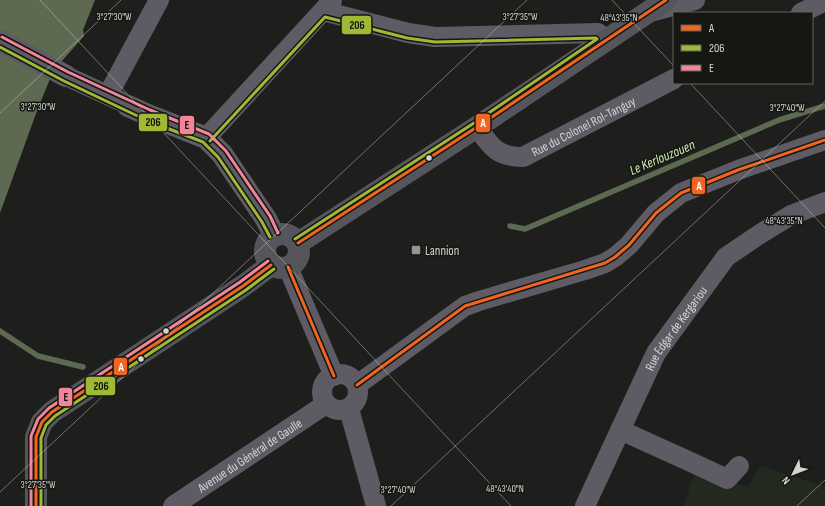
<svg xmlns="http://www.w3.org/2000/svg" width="825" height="506" font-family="'Sofia Sans Condensed',sans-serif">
  <rect width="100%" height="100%" fill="#1e1f1d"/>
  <path fill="#242920" d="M761,466L825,487V506H684L695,471L748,487Z"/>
  <path fill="#5d6950" d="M0,0H95L83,30L84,36L62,61L50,79L38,108L0,213Z"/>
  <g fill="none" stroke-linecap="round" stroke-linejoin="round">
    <path stroke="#5d6950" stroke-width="5.5" d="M510,226L525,229L779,120L825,106
      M0,331L38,356L83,367"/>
    <g stroke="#5e5b64" stroke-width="20">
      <path d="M323,11L408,33L435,37L598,33L605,40"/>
      <path d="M650,12L695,0"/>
      <path d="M801,13L825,1"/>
      <path d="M66,76L120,101"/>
      <path d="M108,95L159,0"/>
      <path id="s1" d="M477,127C491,147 497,157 523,157L674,79"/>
      <path d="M206,138L332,1"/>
      <path d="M288,267L334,376"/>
      <circle cx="340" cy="392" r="18"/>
      <path d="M357,385L465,306L479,301L585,270L605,263L615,257L629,245L656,213L681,193L738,170L825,140"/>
      <path d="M349,409L376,506"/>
      <path d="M620,430L693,463L727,479L739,466"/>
      <path id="s2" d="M173,506L326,404"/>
      <path id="s3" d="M585,506L656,353L726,257L760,234L791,215L825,202"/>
    </g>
    <path stroke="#5e5b64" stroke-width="22" d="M0,41L66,76
      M128,106L148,115L206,138L222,154L266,219L274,235"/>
    <path stroke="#56555c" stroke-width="22" d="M265 251a17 17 0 1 1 34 0a17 17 0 1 1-34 0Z
      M298,243L477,127L666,0
      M36,506V437L42,422L52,412L243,286L271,265"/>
    <g stroke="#151713" stroke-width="6">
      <path id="bus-1" d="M298,243L477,127L666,0
        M288,267L334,376
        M357,385L465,306L605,263L615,257L629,245L656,213L681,193L738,170L825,140
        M36,506V437L42,422L52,412L243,286L271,265"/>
    </g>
    <g stroke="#151713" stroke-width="6">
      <path id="bus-2" d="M0,47L64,81L146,120L203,142L218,157L262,222L270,237
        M210,141L325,17L407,38L435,42L596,38L597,39L474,123L295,239
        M41,506V438L46,425L55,416L246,290L274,269"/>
    </g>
    <g stroke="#151713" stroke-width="6">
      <path id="bus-3" d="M2,37L68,72L150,110L209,134L226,151L270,216L278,233
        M31,506V436L38,419L49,408L240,282L268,261"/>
    </g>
    <use href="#bus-1" stroke="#f26521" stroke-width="3"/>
    <use href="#bus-2" stroke="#9fb935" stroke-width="3"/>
    <use href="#bus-3" stroke="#f3859b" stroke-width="3"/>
  </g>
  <path fill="none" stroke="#d3d5d2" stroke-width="1" stroke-opacity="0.45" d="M40,0L511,506M612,0L674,66M690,83L825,228M0,113L121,0M0,492L527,0M391,506L825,101M797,506L825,480"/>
  <g fill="#d3d5d2" stroke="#151713" stroke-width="1.5">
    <circle cx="429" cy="158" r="3.5"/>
    <circle cx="166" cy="331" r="3.5"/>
    <circle cx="141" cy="359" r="3.5"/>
  </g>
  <rect fill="#949593" stroke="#151713" stroke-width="1.5" x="411" y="245" width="10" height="10" rx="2"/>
  <g text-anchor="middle" stroke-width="3" stroke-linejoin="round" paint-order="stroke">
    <g font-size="13" fill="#d3d5d2" stroke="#151713">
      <text dy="5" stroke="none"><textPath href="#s1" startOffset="126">Rue du Colonel Rol-Tanguy</textPath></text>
      <text dy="5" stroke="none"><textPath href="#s3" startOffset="200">Rue Edgar de Kergariou</textPath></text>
      <text dy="5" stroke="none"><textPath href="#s2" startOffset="92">Avenue du Général de Gaulle</textPath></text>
    </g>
    <g font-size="13" fill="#d3d5d2" stroke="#151713" text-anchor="start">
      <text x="425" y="255">Lannion</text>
    </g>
    <g font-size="14" font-style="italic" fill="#cfe8b4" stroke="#151713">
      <text transform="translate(662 157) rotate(-23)" y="5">Le Kerlouzouen</text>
    </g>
  </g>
  <g font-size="10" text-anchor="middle" fill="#d3d5d2" stroke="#151713" stroke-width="3" stroke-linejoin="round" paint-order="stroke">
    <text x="114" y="20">3°27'30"W</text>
    <text x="520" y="20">3°27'35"W</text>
    <text x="619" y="21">48°43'35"N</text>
    <text x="38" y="110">3°27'30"W</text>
    <text x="787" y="111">3°27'40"W</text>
    <text x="784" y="224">48°43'35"N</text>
    <text x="38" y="488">3°27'35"W</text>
    <text x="505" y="492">48°43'40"N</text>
    <text x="398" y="493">3°27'40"W</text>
  </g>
  <g stroke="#151713" stroke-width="1.5">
    <rect x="341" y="15" width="31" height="20" rx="4" fill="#9fb935"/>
    <rect x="138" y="113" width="30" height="19" rx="4" fill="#9fb935"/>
    <rect x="475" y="113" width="16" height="20" rx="4" fill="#f26521"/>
    <rect x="179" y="115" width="16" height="20" rx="4" fill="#f3859b"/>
    <rect x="691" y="176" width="15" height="19" rx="4" fill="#f26521"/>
    <rect x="113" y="357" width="15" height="19" rx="4" fill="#f26521"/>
    <rect x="85" y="376" width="31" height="20" rx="4" fill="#9fb935"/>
    <rect x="58" y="387" width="15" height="20" rx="4" fill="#f3859b"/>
  </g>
  <g font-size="11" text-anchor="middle" font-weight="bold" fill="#fff">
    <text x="483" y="127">A</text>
    <text x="699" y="190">A</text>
    <text x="121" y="371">A</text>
  </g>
  <g font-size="11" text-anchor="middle" font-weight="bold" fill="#111">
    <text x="357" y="29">206</text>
    <text x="153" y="126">206</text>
    <text x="187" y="129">E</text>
    <text x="101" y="390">206</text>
    <text x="66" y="401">E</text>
  </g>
  <rect x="673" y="12" width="140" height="72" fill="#151713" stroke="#61635f"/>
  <rect x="681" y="25" width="20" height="6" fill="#f26521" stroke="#61635f"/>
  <text x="709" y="32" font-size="12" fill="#d3d5d2">A</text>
  <rect x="681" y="45" width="20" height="6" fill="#9fb935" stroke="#61635f"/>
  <text x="709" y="52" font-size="12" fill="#d3d5d2">206</text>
  <rect x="681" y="65" width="20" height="6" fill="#f3859b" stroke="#61635f"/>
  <text x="709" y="72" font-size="12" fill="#d3d5d2">E</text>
  <g transform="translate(793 474) rotate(227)" stroke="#151713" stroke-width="3" paint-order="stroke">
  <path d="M0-3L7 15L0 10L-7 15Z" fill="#d3d5d2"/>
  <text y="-6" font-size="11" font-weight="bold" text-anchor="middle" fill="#d3d5d2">N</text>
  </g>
</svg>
